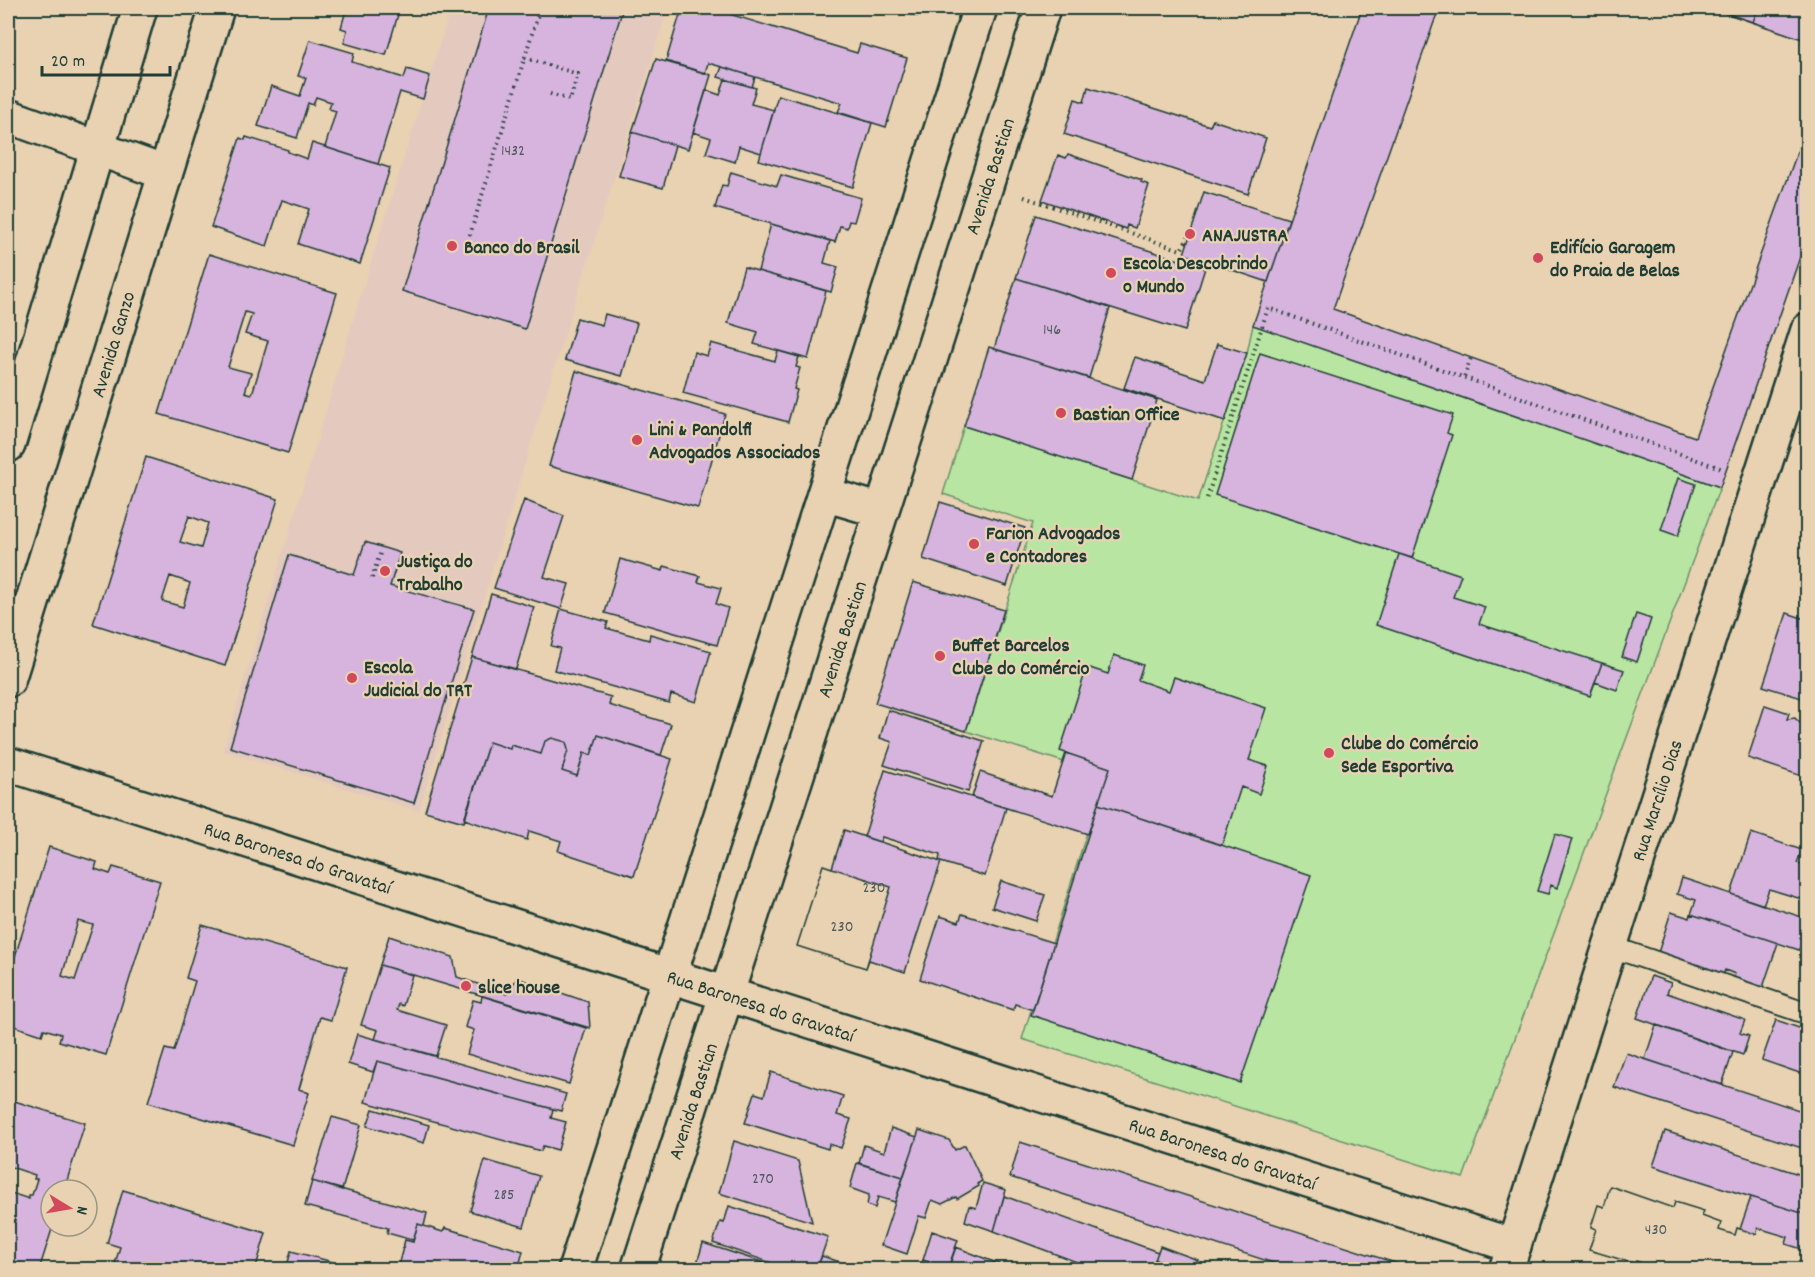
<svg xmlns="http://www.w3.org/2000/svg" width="1815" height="1277" font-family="Dekko,sans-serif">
  <rect width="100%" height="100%" fill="#e9d2b2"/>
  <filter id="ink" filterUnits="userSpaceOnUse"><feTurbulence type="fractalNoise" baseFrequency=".0167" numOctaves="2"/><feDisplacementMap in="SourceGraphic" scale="12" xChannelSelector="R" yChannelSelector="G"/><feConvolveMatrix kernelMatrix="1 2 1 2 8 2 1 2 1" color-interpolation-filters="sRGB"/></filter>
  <g filter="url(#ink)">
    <path fill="#e4c9bf" d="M451,8H668L547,391L419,811L223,751L358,304Z"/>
    <path fill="#b9e5a3" stroke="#6c916c" stroke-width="1.5" d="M1253,325L1720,487L1463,1178L1022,1039L1105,775L966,731L1033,523L943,494L964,426L1198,501L1247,353Z"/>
    <path fill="#d7b4de" stroke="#1f3d34" stroke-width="1.5" fill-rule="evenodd" d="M339,8H400L386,55L344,43L347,30L341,28L346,10Z
      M489,8H623L525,329L402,291Z
      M682,8H727L726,13L857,53L860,44L907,58L886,127L838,112L842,103L722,67L708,63L705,73L666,61Z
      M888,8H920L917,16Z
      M1362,8H1710L1808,41V234L1720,487L1253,325Z
      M1439,8H1710L1808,41V122L1695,437L1333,309Z
      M1710,8H1758L1753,22Z
      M1758,8H1808V41L1753,22Z
      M310,40L354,53L352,62L404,78L407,69L430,76L423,99L400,92L378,164L325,147L336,111L329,109L331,102L316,97L313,105L308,103L297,138L258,126L271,86L300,96L306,78L298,76Z
      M656,59L711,75L688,149L632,132Z
      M722,67L755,77L752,87L718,77Z
      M725,79L756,88L751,104L774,110L761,153L739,146L735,162L706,153L711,138L693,132L706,90L720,95Z
      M1088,87L1210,126L1213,120L1266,138L1248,194L1064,134L1075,99L1084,102Z
      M778,95L872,123L853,187L759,160Z
      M632,132L675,145L663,188L619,176Z
      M246,137L288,150V152L307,159L312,143L390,168L360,264L298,244L309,209L282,200L267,246L211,227L240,138L245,140Z
      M1068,154L1142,180L1141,182L1149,185L1135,228L1127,225L1126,229L1042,200L1058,155L1066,158Z
      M731,172L777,186L781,175L861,198L854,222L849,221L847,228L840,226L835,242L715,208L722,185L727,186Z
      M1204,192L1289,219L1268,282L1184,254Z
      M1036,215L1205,268L1185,331L1016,278Z
      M771,224L830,241L824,263L838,267L831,292L758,271Z
      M209,254L337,293L288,453L159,414ZM245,312L252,314L245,334L268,341L252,394L245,392L251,373L228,367Z
      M744,267L826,291L808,359L754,344L758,332L728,323Z
      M1016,278L1110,308L1089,378L994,349Z
      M605,314L637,323L622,376L565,360L577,318L602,325Z
      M711,343L775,361L778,351L799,357L796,367L800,368L794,389L797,390L788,422L683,393L694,352L707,356Z
      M1217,344L1247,353L1225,421L1124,388L1135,357L1205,380Z
      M989,347L1157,400L1132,480L964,426Z
      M1260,353L1453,415L1447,433L1452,435L1412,558L1215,495Z
      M576,371L725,414L698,508L549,466Z
      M146,457L278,499L225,666L93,624ZM189,516L208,523L201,548L180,542ZM170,576L190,583L183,607L162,601Z
      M1678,478L1696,484L1678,536L1661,530Z
      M524,500L564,516L544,577L569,584L561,609L494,588Z
      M940,502L1025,528L1007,586L923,559Z
      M365,542L400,553L390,586L474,609L414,803L230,747L289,555L354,575Z
      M1399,554L1461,575L1453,597L1485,607L1479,624L1602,663L1590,696L1376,625Z
      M620,559L663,571L664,566L700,576L698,582L721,588L716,604L728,608L717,645L605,613Z
      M913,582L1004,610L966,731L875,703Z
      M491,594L534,607L516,669L472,657Z
      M561,609L608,622L606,628L649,640L650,634L711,651L696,702L671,694L669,703L554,670L560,648L551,646Z
      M1787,613L1808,620V700L1763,686Z
      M1636,614L1651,619L1637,662L1622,657Z
      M1114,655L1143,665L1138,680L1169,691L1174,677L1266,708L1249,760L1268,766L1259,794L1241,787L1222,845L1098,804L1110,768L1060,751L1087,667L1108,674Z
      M472,657L611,697L609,705L671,724L661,755L598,735L591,755L584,753L577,776L562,771L568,750L566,742L552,738L545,741L541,754L511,745L510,749L489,742L464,822L425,811Z
      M1602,663L1624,670L1617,690L1595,682Z
      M1765,705L1789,713L1787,719L1795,718L1800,723L1803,717L1808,718V778L1748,758Z
      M888,710L984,741L968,792L884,765L892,742L880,738Z
      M598,735L672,759L634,876L558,851L561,841L529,831L527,840L464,819L489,742L510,749L511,745L541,754L545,741L552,738L566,742L568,750L562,771L577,776L584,753L591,755Z
      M1066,753L1110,768L1088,834L972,797L980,772L1052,796Z
      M885,770L1006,808L985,876L941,862L939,861L940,855L882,837L880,842L864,837Z
      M1098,804L1311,875L1240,1083L1031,1015Z
      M844,830L941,862L905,972L869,960L866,968L797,946L823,865L832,868Z
      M1751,833L1802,850L1797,863L1808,866V901L1769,889L1763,905L1731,894Z
      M1555,834L1572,839L1557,888L1551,885L1548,894L1537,891Z
      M49,847L97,862L95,869L110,874L113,867L160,881L106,1055L59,1041L61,1034L44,1029L42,1035L8,1024V979ZM78,921L93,925L75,980L62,976Z
      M823,865L891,887L866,968L797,946Z
      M1682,878L1808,919V939L1803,938L1799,950L1691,914L1696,900L1677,894Z
      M1001,881L1045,895L1036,921L992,907Z
      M1671,912L1690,918L1691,914L1778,943L1761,993L1732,983L1735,974L1725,970L1722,978L1657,956Z
      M962,914L1054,943L1033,1010L1015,1004L1013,1010L920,979L940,916L959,922Z
      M202,925L347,967L331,1020L320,1017L299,1089L309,1093L293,1145L148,1102L165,1049L174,1051L195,981L186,978Z
      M389,936L453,957L457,977L507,994L517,978L588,1002L590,1028L380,965Z
      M380,965L412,975L403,1006L399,1004L397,1010L446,1025L436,1056L375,1039L378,1030L361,1025Z
      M1651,976L1671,983L1667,993L1745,1020L1740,1033L1749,1036L1743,1055L1637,1018Z
      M482,996L586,1028L569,1084L467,1054L474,1030L465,1027L473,1000L481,1002Z
      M1776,1020L1808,1031V1076L1762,1060Z
      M1656,1025L1733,1052L1722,1085L1645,1059Z
      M357,1034L566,1094L561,1111L377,1061L373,1072L348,1064Z
      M1626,1053L1808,1113V1150L1614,1087Z
      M377,1061L553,1109L551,1118L566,1122L558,1150L543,1146L541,1151L365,1102Z
      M771,1072L843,1096L837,1115L851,1119L841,1148L829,1144L828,1149L745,1123L755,1093L764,1096Z
      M8,1099L85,1123L64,1190H51V1226H53L39,1270L8,1260V1192L29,1199V1195H32L37,1179H34L35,1175L8,1166Z
      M373,1109L429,1125L424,1143L367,1126Z
      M332,1117L361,1125L342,1190L312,1181Z
      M891,1128L917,1137L903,1177L859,1163L864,1145L884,1152Z
      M919,1130L949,1140L955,1150L965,1145L982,1181L977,1184L979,1186L957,1199L956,1197L942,1204L932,1200L926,1218L919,1216L907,1254L881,1245Z
      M1665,1131L1808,1177V1215L1653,1166Z
      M734,1141L798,1161L812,1222L719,1193Z
      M1020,1142L1411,1268V1270H1295L1010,1177Z
      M485,1160L539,1176L524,1227L470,1211Z
      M857,1163L903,1177L895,1202L878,1197L875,1208L867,1205L869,1195L850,1188Z
      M312,1181L427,1213L424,1226L418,1224L413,1240L387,1233L388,1228L305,1206Z
      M983,1183L1006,1190L994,1231L965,1221L969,1206L976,1208Z
      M1610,1186L1673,1208L1675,1202L1704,1211L1702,1216L1721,1223L1719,1230L1735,1235L1737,1228L1740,1229L1751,1197L1808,1215V1270H1654L1655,1267L1636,1261V1264L1589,1250L1596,1229L1591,1227L1598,1205L1604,1207Z
      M1610,1186L1673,1208L1675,1202L1704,1211L1702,1216L1721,1223L1719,1230L1735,1235L1737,1228L1756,1234L1758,1228L1788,1237L1786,1244L1808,1251V1270H1654L1655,1267L1636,1261V1264L1589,1250L1596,1229L1591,1227L1598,1205L1604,1207Z
      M123,1190L266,1233L255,1270H184L185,1267L171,1263L169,1270H113L120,1247L107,1243Z
      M1004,1196L1158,1252L1151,1270H1098L994,1231Z
      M729,1206L828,1237L819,1263L824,1264L822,1270H792L713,1243L720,1222L724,1223Z
      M418,1224L443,1232L445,1228L523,1251L518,1270H397L405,1240L413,1242Z
      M932,1231L958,1240L948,1268L923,1260Z
      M703,1243L786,1270H695Z
      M1160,1246L1198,1260L1194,1270H1161L1164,1264L1155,1260Z
      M956,1247L1014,1270H948Z
      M291,1251L333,1262L331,1270H286Z
      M822,1256L864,1270H822L824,1264L819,1263Z
      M923,1260L948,1268V1270H920Z"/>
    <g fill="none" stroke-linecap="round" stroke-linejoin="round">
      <g stroke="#1f3d34" stroke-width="24">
        <path id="service" d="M1609,946L1808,1014"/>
      </g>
      <g stroke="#1f3d34" stroke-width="38">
        <path id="minor" d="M8,116L165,173
          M824,494L882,511
          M8,764L1514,1246
          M575,1270L980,8
          M638,1270L1043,8"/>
      </g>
      <g stroke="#1f3d34" stroke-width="38">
        <path id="tertiary" d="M8,445L140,8
          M8,680L217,8
          M1506,1270L1808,330"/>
      </g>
      <path stroke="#1f3d34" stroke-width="4" stroke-dasharray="1.5 4.5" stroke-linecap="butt" d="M525,58L578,74L570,100L547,93
        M1024,197L1181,250L1190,234
        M468,241L540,8
        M1464,377L1471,358
        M1207,498L1268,308L1723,469
        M372,578L381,551"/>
      <use href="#service" stroke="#e9d2b2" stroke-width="20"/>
      <use href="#minor" stroke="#e9d2b2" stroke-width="33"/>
      <use href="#tertiary" stroke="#e9d2b2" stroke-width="33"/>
    </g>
  </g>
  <g fill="#d1495b" stroke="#e9d2b2" stroke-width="2">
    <circle cx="1190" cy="234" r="6"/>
    <circle cx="452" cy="246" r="6"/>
    <circle cx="1538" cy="258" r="6"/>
    <circle cx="1111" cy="273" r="6"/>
    <circle cx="1061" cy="413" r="6"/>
    <circle cx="637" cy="440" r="6"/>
    <circle cx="974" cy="544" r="6"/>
    <circle cx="385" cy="571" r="6"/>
    <circle cx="940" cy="656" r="6"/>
    <circle cx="352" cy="678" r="6"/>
    <circle cx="1329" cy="753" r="6"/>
    <circle cx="466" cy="986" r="6"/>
  </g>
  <g text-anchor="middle" stroke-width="4.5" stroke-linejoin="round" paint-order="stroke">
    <g font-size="16" fill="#4d5b5e">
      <text x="513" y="155">1432</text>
      <text x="1052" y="334">146</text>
      <text x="874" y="892">230</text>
      <text x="842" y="931">230</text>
      <text x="763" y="1183">270</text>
      <text x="504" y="1199">285</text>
      <text x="1656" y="1234">430</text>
    </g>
    <g font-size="20" fill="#1f3d34" stroke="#e9d2b2">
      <text transform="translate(989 176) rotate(-72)" y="7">Avenida Bastian</text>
      <text transform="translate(112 344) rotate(-73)" y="7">Avenida Ganzo</text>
      <text transform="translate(841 639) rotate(-72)" y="7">Avenida Bastian</text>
      <text transform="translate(1656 800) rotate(-72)" y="7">Rua Marcílio Dias</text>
      <text transform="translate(298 857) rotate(18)" y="7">Rua Baronesa do Gravataí</text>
      <text transform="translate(761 1005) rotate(18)" y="7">Rua Baronesa do Gravataí</text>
      <text transform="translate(692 1101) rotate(-72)" y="7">Avenida Bastian</text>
      <text transform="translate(1223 1153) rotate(18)" y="7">Rua Baronesa do Gravataí</text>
    </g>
    <g font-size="20" font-weight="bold" fill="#1f3d34" stroke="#e9d2b2" text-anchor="start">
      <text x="1202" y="241">ANAJUSTRA</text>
      <text x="464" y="253">Banco do Brasil</text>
      <text x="1550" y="253">Edifício Garagem<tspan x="1550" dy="23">do Praia de Belas</tspan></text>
      <text x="1123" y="269">Escola Descobrindo<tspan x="1123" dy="23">o Mundo</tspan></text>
      <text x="1073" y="420">Bastian Office</text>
      <text x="649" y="435">Lini &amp; Pandolfi<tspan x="649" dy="23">Advogados Associados</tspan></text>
      <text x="986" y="539">Farion Advogados<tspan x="986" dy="23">e Contadores</tspan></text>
      <text x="397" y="567">Justiça do<tspan x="397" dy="23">Trabalho</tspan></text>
      <text x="952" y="651">Buffet Barcelos<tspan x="952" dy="23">Clube do Comércio</tspan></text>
      <text x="364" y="673">Escola<tspan x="364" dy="23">Judicial do TRT</tspan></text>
      <text x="1341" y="749">Clube do Comércio<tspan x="1341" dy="23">Sede Esportiva</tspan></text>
      <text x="478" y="993">slice house</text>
    </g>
  </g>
  <rect width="1815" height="1277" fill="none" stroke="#e9d2b2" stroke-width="30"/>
  <rect x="15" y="15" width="1785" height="1247" fill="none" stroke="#1f3d34" stroke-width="2" filter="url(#ink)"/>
  <g transform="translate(69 1208) rotate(101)"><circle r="28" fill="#e9d2b2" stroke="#989680" stroke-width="1.5"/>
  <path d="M0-4.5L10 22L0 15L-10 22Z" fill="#d1495b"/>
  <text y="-9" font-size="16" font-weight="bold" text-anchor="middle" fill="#1f3d34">N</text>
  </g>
  <path d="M42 66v9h128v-9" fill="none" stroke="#1f3d34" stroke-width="3"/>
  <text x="51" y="66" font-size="18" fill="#1f3d34" stroke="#e9d2b2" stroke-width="4.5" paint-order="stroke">20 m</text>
</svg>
